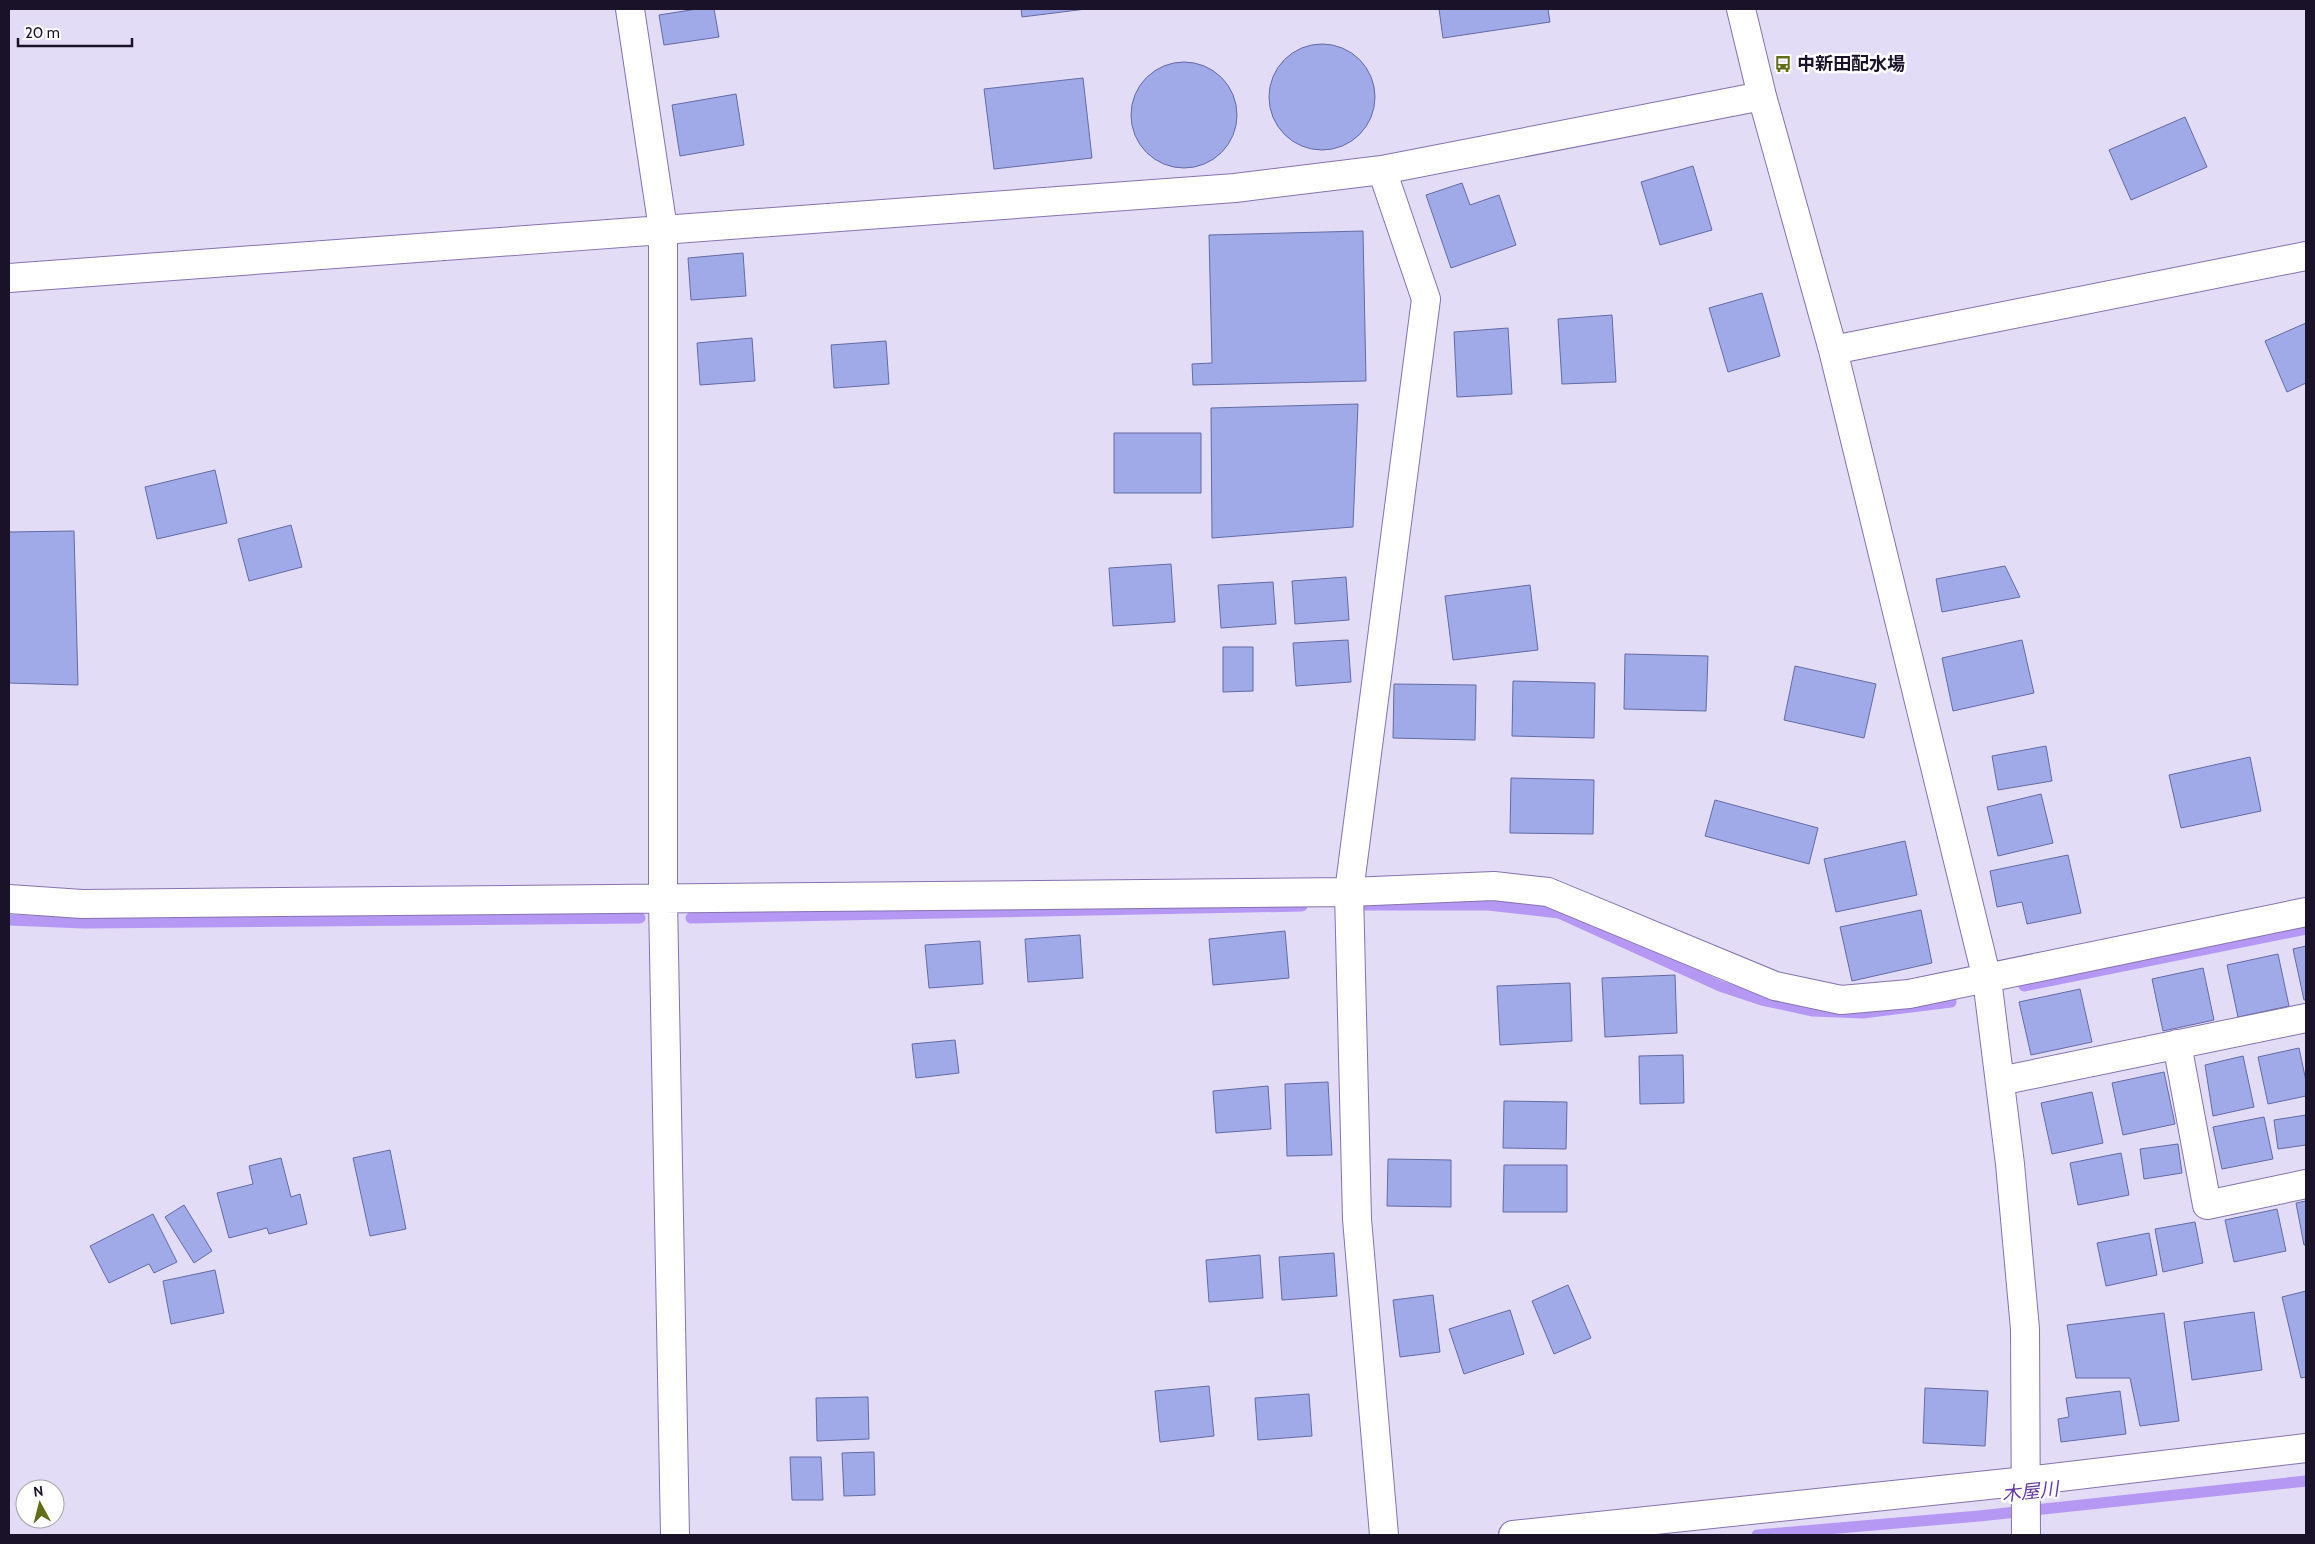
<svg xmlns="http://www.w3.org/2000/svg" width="2315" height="1544" font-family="Cabin,'Noto Sans JP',sans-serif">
  <rect width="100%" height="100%" fill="#e3dcf6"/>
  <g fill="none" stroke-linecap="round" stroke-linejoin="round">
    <path stroke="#b598f3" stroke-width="11" d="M1366,905H1488L1559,913L1720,986L1762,1000L1813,1011L1863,1013L1951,1002
      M691,918L1302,906
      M9,920L84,923L640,918
      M2024,986L2306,929
      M1757,1535L1979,1516L2306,1481"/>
  </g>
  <path fill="#a1aae8" stroke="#636aa4" d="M697,9H714L719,37L664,45L659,15Z
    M1021,9H1086L1022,17Z
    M1439,9H1548L1550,22L1443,38Z
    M1269 97a53 53 0 1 1 106 0a53 53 0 1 1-106 0Z
    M1131 115a53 53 0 1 1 106 0a53 53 0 1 1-106 0Z
    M1083,78L1092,158L994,169L984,89Z
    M736,94L744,145L680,156L672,105Z
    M2185,117L2207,167L2131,200L2109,150Z
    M1693,166L1712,230L1660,245L1641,182Z
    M1462,183L1470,205L1499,195L1516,245L1451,268L1426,195Z
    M1363,231L1366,381L1193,385L1192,364L1212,363L1209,235Z
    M743,253L746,296L691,300L688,258Z
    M1762,293L1780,356L1728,372L1709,308Z
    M1612,315L1616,382L1562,384L1558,319Z
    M2306,323V383L2287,392L2265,341Z
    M1508,328L1512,394L1457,397L1454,332Z
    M752,338L755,381L700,385L697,343Z
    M886,341L889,384L834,388L831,345Z
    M1358,404L1353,527L1212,538L1211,408Z
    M1114,433H1201V493H1114Z
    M215,470L227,523L157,539L145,487Z
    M291,525L302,567L249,581L238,539Z
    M74,531L78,685L9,683V532Z
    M1171,564L1175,622L1113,626L1109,568Z
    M2005,566L2020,597L1942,612L1936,579Z
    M1346,577L1349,620L1295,624L1292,581Z
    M1273,582L1276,624L1221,628L1218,585Z
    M1530,585L1538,650L1453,660L1445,596Z
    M1348,640L1351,682L1296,686L1293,643Z
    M2022,640L2034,693L1953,711L1942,658Z
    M1223,647H1253V691L1223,692Z
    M1625,654L1708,656L1706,711L1624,709Z
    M1795,666L1876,684L1864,738L1784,720Z
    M1513,681L1595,683L1594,738L1512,736Z
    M1394,684L1476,685L1475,740L1393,738Z
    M2046,746L2052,781L1998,790L1992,756Z
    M2250,757L2261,811L2181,828L2169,775Z
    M1511,778L1594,780L1593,834L1510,833Z
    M2041,794L2053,843L1998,856L1987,807Z
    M1715,800L1818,828L1809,864L1705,836Z
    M1905,841L1917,895L1836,912L1824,859Z
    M2068,855L2081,913L2027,924L2022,902L1997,907L1990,871Z
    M1921,910L1932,963L1852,981L1840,927Z
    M1285,931L1289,978L1213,985L1209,939Z
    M1080,935L1083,978L1028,982L1025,939Z
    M980,941L983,984L929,988L925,945Z
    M2306,946V1000H2304L2293,949Z
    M2278,954L2289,1006L2238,1017L2227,965Z
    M2203,968L2214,1020L2163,1031L2152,979Z
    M1675,975L1677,1033L1605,1037L1602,978Z
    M1570,983L1572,1041L1500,1045L1497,986Z
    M2080,989L2092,1042L2031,1055L2019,1002Z
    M955,1040L959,1073L916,1078L912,1044Z
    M2299,1048L2306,1081V1096L2268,1104L2258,1057Z
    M1683,1055L1684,1103L1640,1104L1639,1056Z
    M2243,1056L2254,1107L2213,1116L2205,1065Z
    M2164,1072L2175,1124L2123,1135L2112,1083Z
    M1328,1082L1332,1155L1287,1156L1285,1084Z
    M1268,1086L1271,1129L1216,1133L1213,1091Z
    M2092,1092L2103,1143L2052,1154L2041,1103Z
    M1504,1101L1567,1102L1566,1149L1503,1148Z
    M2306,1115V1145L2278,1149L2274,1120Z
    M2264,1117L2273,1159L2222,1169L2213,1127Z
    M2178,1144L2182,1173L2144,1179L2140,1149Z
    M390,1150L406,1229L370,1236L353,1158Z
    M2121,1153L2129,1195L2078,1205L2070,1163Z
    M281,1158L291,1197L300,1194L307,1224L269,1234L267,1228L229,1238L217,1193L253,1184L249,1166Z
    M1388,1159L1451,1160V1207L1387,1206Z
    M1504,1165H1567V1212H1503Z
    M2306,1201V1245H2304L2296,1203Z
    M184,1205L212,1251L194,1263L165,1217Z
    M2277,1209L2286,1251L2234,1262L2225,1220Z
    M153,1214L177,1262L154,1273L149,1264L109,1283L90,1246Z
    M2195,1222L2203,1263L2163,1272L2155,1229Z
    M2149,1233L2157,1275L2106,1286L2097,1243Z
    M1334,1253L1337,1296L1282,1300L1279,1257Z
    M1260,1255L1263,1298L1209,1302L1206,1260Z
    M215,1270L224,1313L171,1324L163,1281Z
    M1568,1285L1591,1338L1554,1354L1532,1301Z
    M2306,1291V1377L2301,1378L2282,1297Z
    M1433,1295L1440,1352L1400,1357L1393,1300Z
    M1510,1310L1524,1354L1464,1374L1449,1329Z
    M2254,1312L2262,1370L2192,1380L2184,1322Z
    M2164,1313L2179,1421L2140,1426L2130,1378H2076L2067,1325Z
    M1209,1386L1214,1436L1160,1442L1155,1391Z
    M1925,1388L1988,1391L1985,1446L1923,1443Z
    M2120,1391L2126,1434L2061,1442L2058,1419L2069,1417L2066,1398Z
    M1309,1394L1312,1436L1258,1440L1255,1398Z
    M868,1397L869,1439L817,1441L816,1398Z
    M874,1452L875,1495L844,1496L842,1453Z
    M790,1457H821L823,1500H792Z"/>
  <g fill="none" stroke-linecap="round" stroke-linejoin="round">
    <g stroke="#8573ae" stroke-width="30">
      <path id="minor" d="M630,9L663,229V899L675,1535
        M1741,9L1762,96L1833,350L1987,979L2010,1164L2025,1329L2026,1535
        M1382,170L1426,299L1349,892L1357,1219L1384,1535
        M9,278L1235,188L1382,170L1762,96
        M1833,350L2306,256
        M9,899L82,904L1349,892L1494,886L1548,892L1775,986L1841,1000L1909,994L2306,912
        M2177,1044L2207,1205L2306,1184
        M2000,1081L2306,1018
        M1513,1535L2026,1481L2306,1448"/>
    </g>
    <use href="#minor" stroke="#fff" stroke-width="28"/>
  </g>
  <defs>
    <g id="bus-bare" transform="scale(1.35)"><path d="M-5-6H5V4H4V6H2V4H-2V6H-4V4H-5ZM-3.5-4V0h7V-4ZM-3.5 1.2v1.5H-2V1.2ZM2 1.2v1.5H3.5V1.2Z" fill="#616d17" stroke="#fff" stroke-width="2.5" paint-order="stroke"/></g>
  </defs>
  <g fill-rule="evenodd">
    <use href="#bus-bare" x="1783" y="64"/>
  </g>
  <g text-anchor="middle" stroke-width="5" stroke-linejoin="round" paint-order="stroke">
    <g font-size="18" font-weight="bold" fill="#1a1229" stroke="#fff" text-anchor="start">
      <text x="1797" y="70">中新田配水場</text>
    </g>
    <g font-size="19" font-style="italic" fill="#633aa3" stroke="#fff">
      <text transform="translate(2030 1491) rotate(-6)" y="7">木屋川</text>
    </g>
  </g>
  <rect width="2315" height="1544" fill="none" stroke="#1a1229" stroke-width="20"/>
  <g transform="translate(40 1504) rotate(353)"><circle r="24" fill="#ffffff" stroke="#a3a0a9"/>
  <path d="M0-4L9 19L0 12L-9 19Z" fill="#616d17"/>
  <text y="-8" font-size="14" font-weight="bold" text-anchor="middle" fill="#1a1229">N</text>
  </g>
  <path d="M18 38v8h114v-8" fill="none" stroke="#1a1229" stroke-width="2.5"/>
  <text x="25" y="38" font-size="15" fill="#1a1229" stroke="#ffffff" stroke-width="4" paint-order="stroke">20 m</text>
</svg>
